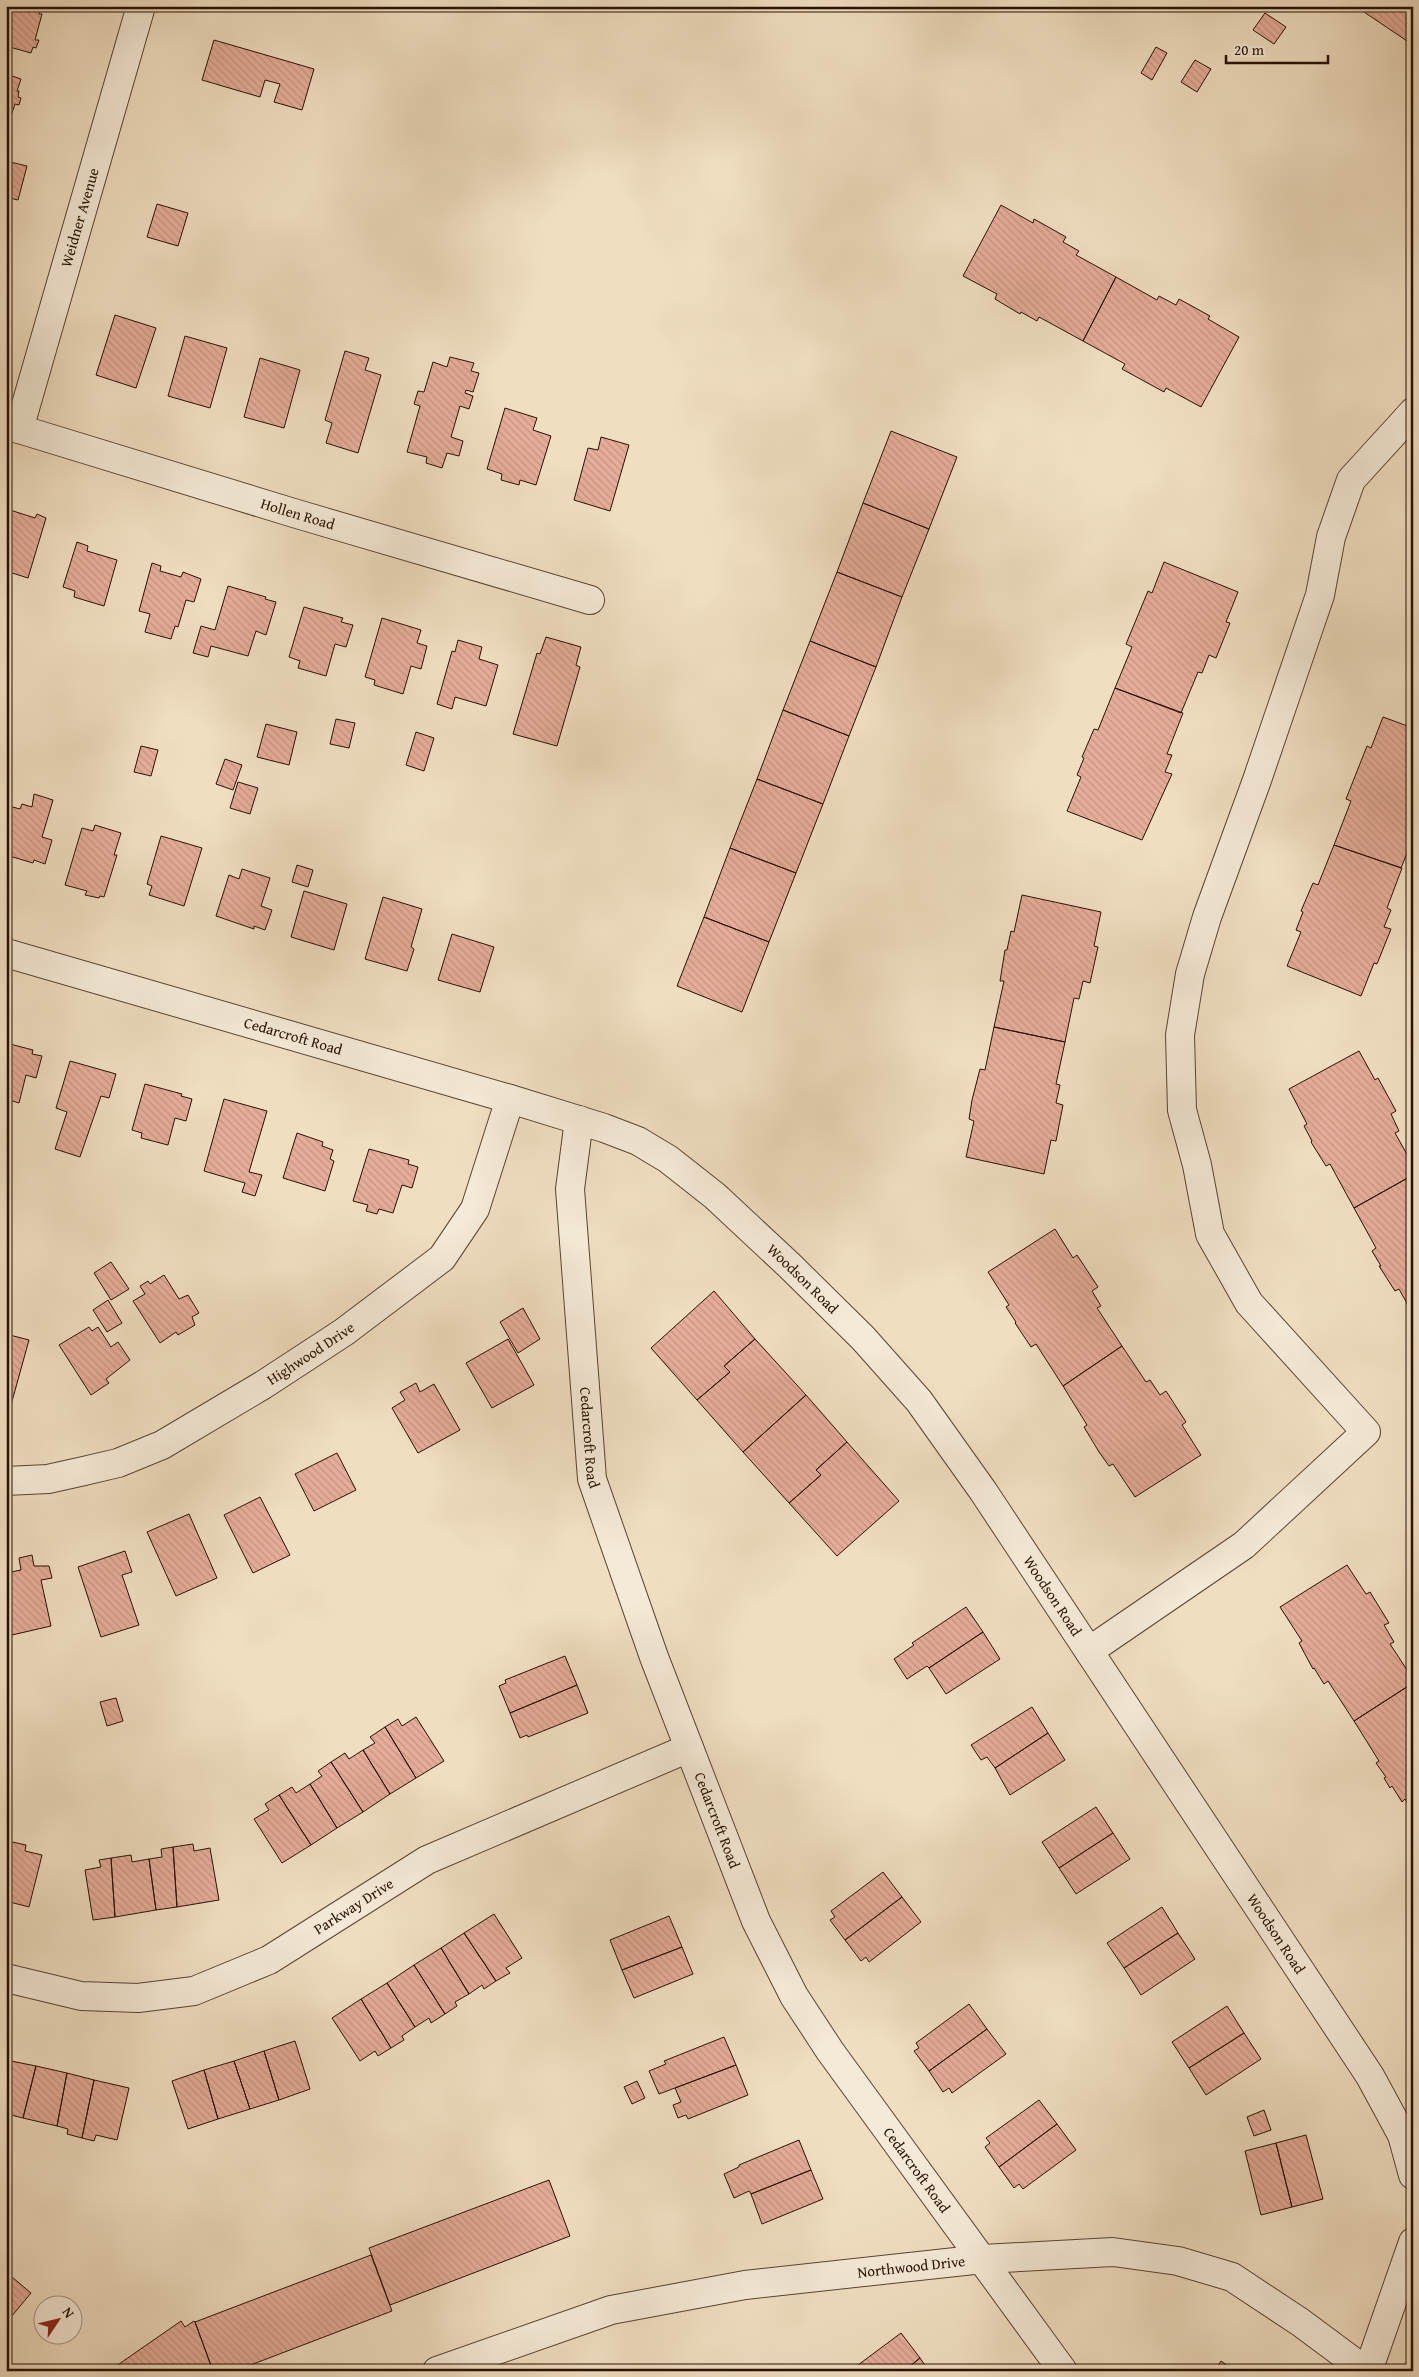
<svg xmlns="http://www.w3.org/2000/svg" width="1419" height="2377" font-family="'Gentium Book Plus',serif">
  <defs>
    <pattern id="building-back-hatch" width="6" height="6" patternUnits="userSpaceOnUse" patternTransform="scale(1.25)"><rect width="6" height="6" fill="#e6ad9a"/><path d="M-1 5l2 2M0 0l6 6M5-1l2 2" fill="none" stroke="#c59483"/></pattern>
  </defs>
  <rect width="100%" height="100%" fill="#f0dec1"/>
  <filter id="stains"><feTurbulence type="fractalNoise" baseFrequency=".004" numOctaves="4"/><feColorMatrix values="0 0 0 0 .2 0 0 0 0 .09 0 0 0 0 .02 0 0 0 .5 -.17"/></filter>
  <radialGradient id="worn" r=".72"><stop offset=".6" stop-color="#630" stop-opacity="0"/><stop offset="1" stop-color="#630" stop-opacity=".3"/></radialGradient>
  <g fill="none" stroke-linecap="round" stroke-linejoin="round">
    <path stroke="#6c786b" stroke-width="10" d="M572,2371H573"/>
  </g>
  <path fill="url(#building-back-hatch)" stroke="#271102" d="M6,6H41L39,14H42L35,40H39L36,48L33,47L31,53L6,46Z
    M1368,6H1413V45L1364,12Z
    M1265,13L1286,27L1274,44L1253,30Z
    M214,40L314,69L302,110L274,102L280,84L265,80L260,97L202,80Z
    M1156,47L1167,53L1152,80L1141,73Z
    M1195,60L1211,69L1197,92L1181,82Z
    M6,74L21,79L17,91H19L18,97L21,98L19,105L15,104L7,128Z
    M6,161L27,166L18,200L6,197Z
    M157,204L188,213L178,246L147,237Z
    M1001,205L1033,223L1034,219L1066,237L1063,242L1079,251L1076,255L1116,277L1083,341L1039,317L1037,321L1021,312L1020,314L995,299L997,294L963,276Z
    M1116,277L1157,300L1159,296L1176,305L1179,299L1210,316L1208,319L1239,337L1201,407L1166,388L1164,392L1122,369L1125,364L1083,341Z
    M115,315L156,328L136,388L96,375Z
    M185,336L227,348L210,408L168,396Z
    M345,351L369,358L365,370L381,375L358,453L326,443L332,423L325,420Z
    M450,357L474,363L471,371L479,373L473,392L466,390L465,393L473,396L469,409L460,406L451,437L463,441L459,456L447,453L442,468L426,463L427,457L407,452L420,406L414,404L418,391L424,392L433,362L447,367Z
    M260,358L300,370L284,428L244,417Z
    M505,408L537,418L533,430L551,436L536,485L520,480L519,485L501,480L502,474L487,469Z
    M891,431L957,457L929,529L863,503Z
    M601,437L629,445L610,511L574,500L588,448L598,450Z
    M863,503L929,529L902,597L837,572Z
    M6,507L11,508L10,510L35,518L37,514L46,518L28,578L6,571Z
    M77,542L88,546L87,551L117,560L104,606L74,597L75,591L63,587Z
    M1164,562L1238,592L1226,622L1230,623L1216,658L1209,655L1202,673L1198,672L1181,713L1115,688L1132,647L1126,644L1148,591L1152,593Z
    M152,563L161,566L160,571L181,577L183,572L201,579L194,602L186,600L178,627L175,626L171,639L145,632L150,614L139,611Z
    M837,572L902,597L876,667L810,641Z
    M228,586L266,597L265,599L276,602L266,635L256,631L248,656L211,646L208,657L193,653L201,626L215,630Z
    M304,607L343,618L341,622L353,625L346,647L335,644L326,676L298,668L300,661L289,657Z
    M382,618L421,630L417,643L427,646L421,669L411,666L403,694L374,685L375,680L365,677Z
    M546,637L581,647L576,665L580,667L557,746L513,734L537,653L540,654Z
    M458,640L482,647L479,659L498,665L486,706L455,697L452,709L437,704L452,651L455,652Z
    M810,641L876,667L849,736L783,710Z
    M1115,688L1183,713L1167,754L1172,755L1165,772L1172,774L1142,840L1067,811L1081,777L1077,775L1084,758L1082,757L1094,729L1098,730Z
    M783,710L849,736L823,804L757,779Z
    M1383,717L1413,728V838L1401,868L1334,845L1351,801L1346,799L1367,746L1371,748Z
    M336,719L355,723L349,748L330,744Z
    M266,724L297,732L289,765L257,757Z
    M416,732L434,738L424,771L406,765Z
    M141,746L158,750L151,776L134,772Z
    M225,759L242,765L233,790L216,784Z
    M757,779L823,804L796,873L730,848Z
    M238,782L258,788L250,814L230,808Z
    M34,794L53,800L42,837L52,840L45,864L34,860L33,863L6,855V814L9,806L20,809L22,804L32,807Z
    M95,825L121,833L114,855H117L104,897L100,896L99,898L85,895L87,891L65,885L82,828L93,831Z
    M161,836L202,848L184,906L149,895L152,886L147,884Z
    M1334,845L1402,868L1387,908L1391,910L1384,927L1391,929L1377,964L1374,963L1361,996L1287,966L1301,932L1296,930L1303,912L1301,911L1313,883L1318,885Z
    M730,848L796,873L769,942L704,917Z
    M297,865L313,870L308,887L292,882Z
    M242,869L270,878L261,906L272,910L265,930L254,926V929L216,916L229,875L239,879Z
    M304,891L347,904L334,950L291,937Z
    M1022,895L1101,912L1094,946L1098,947L1090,983L1083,981L1079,999L1074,998L1065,1042L994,1027L1004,981H1000L1005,950H1007L1011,931L1014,932Z
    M383,897L422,909L411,947L414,949L407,971L365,959Z
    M704,917L769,942L742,1012L677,986Z
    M452,934L494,947L480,992L438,980Z
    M994,1027L1065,1042L1056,1084L1060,1085L1056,1103L1063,1105L1056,1141L1051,1140L1044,1174L966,1157L974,1121L969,1119L972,1100L980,1069L985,1070Z
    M6,1043L33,1050L32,1054L42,1056L36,1078L26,1075L19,1103L6,1099Z
    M1359,1051L1375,1080L1378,1078L1396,1111L1391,1114L1399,1131L1395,1133L1413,1165V1175L1354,1208L1330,1164L1326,1166L1311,1142L1312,1141L1304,1126L1307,1124L1289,1089Z
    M70,1061L116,1074L109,1098L101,1096L80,1157L55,1149L67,1112L56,1108Z
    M145,1084L182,1094L181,1096L192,1099L186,1121L175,1118L168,1145L141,1138L142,1133L132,1130Z
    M224,1099L267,1111L249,1172L262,1175L255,1196L242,1192L245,1183L204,1171Z
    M297,1133L323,1142L322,1146L333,1150L330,1159L334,1161L325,1191L283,1178Z
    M369,1149L409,1160L408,1164L418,1167L412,1188L402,1185L393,1213L379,1209L377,1214L366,1211L368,1205L353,1201Z
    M1413,1175V1314L1399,1289L1395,1291L1379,1266H1381L1372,1251L1376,1248L1354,1208Z
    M1055,1229L1073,1258L1077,1255L1098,1287L1092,1291L1101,1306L1097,1308L1122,1346L1063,1386L1036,1344L1031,1347L1015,1323L1016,1322L1006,1307L1009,1305L988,1272Z
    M111,1262L129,1289L111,1300L94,1273Z
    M164,1275L179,1299L188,1295L199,1313L192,1317L195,1325L178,1335L176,1332L160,1343L133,1301L145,1294L140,1286L148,1281L150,1284Z
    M714,1291L755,1339L724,1366L730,1372L697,1400L651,1348Z
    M108,1300L122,1323L107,1332L93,1310Z
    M523,1308L540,1339L518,1353L500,1322Z
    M89,1327L92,1331L98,1327L111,1347L118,1342L130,1360L106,1379L109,1383L91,1395L59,1345Z
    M6,1334L29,1340L11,1405L6,1404Z
    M508,1339L534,1385L492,1408L466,1363Z
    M755,1339L806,1395L743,1452L697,1400L730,1372L724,1366Z
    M1122,1346L1146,1382L1150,1380L1160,1395L1166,1391L1186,1422L1182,1425L1201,1455L1135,1497L1113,1464L1109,1466L1099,1452L1084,1427L1087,1425L1063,1386Z
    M416,1383L420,1392L434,1384L460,1430L418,1453L392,1408L405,1400L400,1392Z
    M806,1395L847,1442L816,1470L821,1475L789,1503L743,1452Z
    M847,1442L899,1501L837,1556L789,1503L821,1475L816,1470Z
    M337,1453L356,1490L314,1511L295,1474Z
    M260,1497L290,1555L253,1573L224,1515Z
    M189,1514L217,1578L176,1596L147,1532Z
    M125,1551L132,1572L122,1575L139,1625L101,1637L78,1567Z
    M32,1555L34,1566H49L52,1578L41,1580L51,1626L12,1635L6,1608V1573L21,1570L19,1558Z
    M1347,1565L1366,1594L1370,1592L1389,1623L1384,1625L1394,1642L1390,1644L1413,1679V1683L1354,1721L1328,1681L1324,1684L1314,1668L1313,1669L1299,1643L1302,1641L1280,1607Z
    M966,1607L983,1632L929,1668L927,1666L907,1679L894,1659L914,1645L912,1643Z
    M983,1632L1000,1659L946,1694L929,1668Z
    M565,1656L577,1685L510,1713L499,1686L506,1683L505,1680Z
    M1413,1683V1811L1405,1799L1402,1802L1392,1786L1390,1788L1384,1778L1386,1777L1376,1763L1379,1761L1354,1721Z
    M577,1685L588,1713L528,1737L527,1735L520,1738L510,1713Z
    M116,1698L123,1721L107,1726L100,1702Z
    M1032,1707L1048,1733L995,1768L987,1757L981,1760L971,1745Z
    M416,1717L444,1761L416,1778L385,1727L398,1719L402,1726Z
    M385,1727L416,1778L390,1794L363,1750L375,1743L370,1737Z
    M1048,1733L1065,1760L1010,1795L995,1768Z
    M363,1750L390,1794L363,1812L331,1762L345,1753L349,1759Z
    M331,1762L363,1812L337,1828L310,1784L322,1776L318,1771Z
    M310,1784L337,1828L311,1845L279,1795L292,1787L296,1793Z
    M279,1795L311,1845L282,1863L254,1819L269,1810L265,1804Z
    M1096,1807L1113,1833L1059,1868L1042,1842Z
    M1113,1833L1130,1859L1076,1894L1059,1868Z
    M8,1841L26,1845L25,1851L42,1855L29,1907L6,1901V1851Z
    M193,1844L194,1851L210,1848L219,1900L177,1907L173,1847Z
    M173,1847L177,1907L156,1910L149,1859L162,1857L161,1849Z
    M131,1855L132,1862L149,1859L156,1910L115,1917L111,1858Z
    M111,1858L115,1917L93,1920L85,1870L101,1867L99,1860Z
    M883,1872L902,1897L845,1940L830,1920L835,1917L831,1911Z
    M902,1897L921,1922L869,1962L866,1957L861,1961L845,1940Z
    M1162,1907L1178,1933L1124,1968L1107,1943Z
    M494,1914L522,1958L506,1968L510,1973L496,1981L464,1933Z
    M669,1916L682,1947L622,1970L610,1940Z
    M464,1933L496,1981L484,1989L482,1985L469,1994L441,1948Z
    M1178,1933L1195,1959L1141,1995L1124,1968Z
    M682,1947L693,1974L634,1998L622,1970Z
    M441,1948L469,1994L455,2002L457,2006L445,2014L414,1965Z
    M414,1965L445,2014L431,2023L429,2018L415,2027L387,1983Z
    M387,1983L415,2027L402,2036L404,2040L391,2048L361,1999Z
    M361,1999L391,2048L378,2056L375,2051L360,2061L332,2018Z
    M969,2004L987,2029L929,2071L914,2051L919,2048L916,2043Z
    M1227,2006L1244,2033L1189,2068L1172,2042Z
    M987,2029L1006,2054L952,2093L949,2088L943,2092L929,2071Z
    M1244,2033L1261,2059L1206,2095L1189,2068Z
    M724,2037L736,2065L659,2094L649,2071L666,2064L664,2061Z
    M295,2041L310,2089L279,2100L264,2051Z
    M264,2051L279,2100L250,2109L234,2061Z
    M6,2060L36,2066L23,2118L11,2115L8,2132Z
    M234,2061L250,2109L218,2119L204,2070Z
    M736,2065L748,2095L688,2119L686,2115L678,2118L673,2105L681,2102L675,2088Z
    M36,2066L67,2073L57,2126L23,2118Z
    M204,2070L218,2119L188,2129L172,2081Z
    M67,2073L94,2080L82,2138L67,2134L68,2129L57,2126Z
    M94,2080L129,2088L117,2140L96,2135L94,2141L82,2138Z
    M637,2081L645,2098L632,2104L624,2087Z
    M1039,2100L1057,2124L999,2167L985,2147L990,2143L986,2138Z
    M1264,2110L1271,2130L1254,2136L1247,2117Z
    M1057,2124L1076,2150L1023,2189L1019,2184L1014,2188L999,2167Z
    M1306,2135L1323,2199L1292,2207L1276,2143Z
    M799,2140L811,2170L751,2194L749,2191L734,2198L724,2174L739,2167V2165Z
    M1276,2143L1292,2207L1261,2215L1245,2151Z
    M811,2170L823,2199L762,2224L751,2194Z
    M549,2180L570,2236L390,2305L369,2248Z
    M371,2255L392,2311L235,2371H213L195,2322Z
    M6,2272L31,2293L6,2323Z
    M181,2321L185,2327L194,2321L195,2322L213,2371H109Z
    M901,2333L920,2358L904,2371H850Z
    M920,2358L929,2371H904Z
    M1221,2361L1235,2371H1215Z"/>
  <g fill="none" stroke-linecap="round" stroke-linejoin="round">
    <g stroke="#594432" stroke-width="30">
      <g id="minor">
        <path id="s1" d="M6,425L297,514L590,600"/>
        <path id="s2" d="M19,429L141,6"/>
        <path id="s3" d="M6,953L510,1099L604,1128L638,1141L668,1159L715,1196L790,1266L863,1338L919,1401L983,1491L1370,2076L1402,2135L1413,2175"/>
        <path id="s4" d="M579,1120L570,1189L592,1479L654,1657L756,1921L794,1996L830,2051L1063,2371"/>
        <path id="s5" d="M6,1481L48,1479L84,1471L118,1463L162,1445L263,1385L344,1332L442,1258L475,1209L510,1099"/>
        <path d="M1089,1651L1244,1545L1366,1432L1249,1303L1210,1234L1197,1165L1182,1110L1180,1035L1190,974L1207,917L1257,780L1320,595L1331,537L1351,480L1413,412"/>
        <path id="s6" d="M6,1978L81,1996L138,1998L194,1991L269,1960L427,1860L689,1748"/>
        <path id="s7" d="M437,2371L611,2310L745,2285L983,2259L1113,2252L1178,2261L1232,2277L1300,2322L1366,2371"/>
        <path d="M1368,2371L1413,2242"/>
      </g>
    </g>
    <use href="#minor" stroke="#f5ead7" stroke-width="28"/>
  </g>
  <g text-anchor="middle" stroke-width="4" stroke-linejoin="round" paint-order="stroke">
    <g font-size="15" fill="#271102" stroke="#f5ead7">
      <text dy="5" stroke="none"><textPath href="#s2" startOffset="220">Weidner Avenue</textPath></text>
      <text dy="5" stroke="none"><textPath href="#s1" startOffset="305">Hollen Road</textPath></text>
      <text dy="5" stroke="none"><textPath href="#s3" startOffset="299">Cedarcroft Road</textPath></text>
      <text dy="5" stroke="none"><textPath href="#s3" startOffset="875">Woodson Road</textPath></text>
      <text dy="5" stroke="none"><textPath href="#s5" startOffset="336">Highwood Drive</textPath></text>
      <text dy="5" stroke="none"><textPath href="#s4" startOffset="319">Cedarcroft Road</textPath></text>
      <text dy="5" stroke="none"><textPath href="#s3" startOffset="1280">Woodson Road</textPath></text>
      <text dy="5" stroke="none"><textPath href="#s4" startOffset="724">Cedarcroft Road</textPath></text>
      <text dy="5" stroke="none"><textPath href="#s6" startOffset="372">Parkway Drive</textPath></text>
      <text dy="5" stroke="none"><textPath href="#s3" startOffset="1685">Woodson Road</textPath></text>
      <text dy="5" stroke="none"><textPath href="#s4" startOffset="1129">Cedarcroft Road</textPath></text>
      <text dy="5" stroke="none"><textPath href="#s7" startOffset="488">Northwood Drive</textPath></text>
    </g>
  </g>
  <rect width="1419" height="2377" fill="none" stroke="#f0dec1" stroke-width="25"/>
  <rect x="8" y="8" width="1404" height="2362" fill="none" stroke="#271102" stroke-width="2.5"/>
  <rect x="12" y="12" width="1394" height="2352" fill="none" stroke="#271102"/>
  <g transform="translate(58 2320) rotate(55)"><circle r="24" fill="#f5ead7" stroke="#a39382"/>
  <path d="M0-4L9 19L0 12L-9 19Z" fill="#8f2418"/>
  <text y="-8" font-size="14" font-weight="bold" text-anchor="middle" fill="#271102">N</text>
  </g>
  <path d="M1226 55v8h102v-8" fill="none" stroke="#271102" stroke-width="2.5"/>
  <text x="1234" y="55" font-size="15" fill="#271102" stroke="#f5ead7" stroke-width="4" paint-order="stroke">20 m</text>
  <rect width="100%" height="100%" filter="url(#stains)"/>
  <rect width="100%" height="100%" fill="url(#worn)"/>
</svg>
